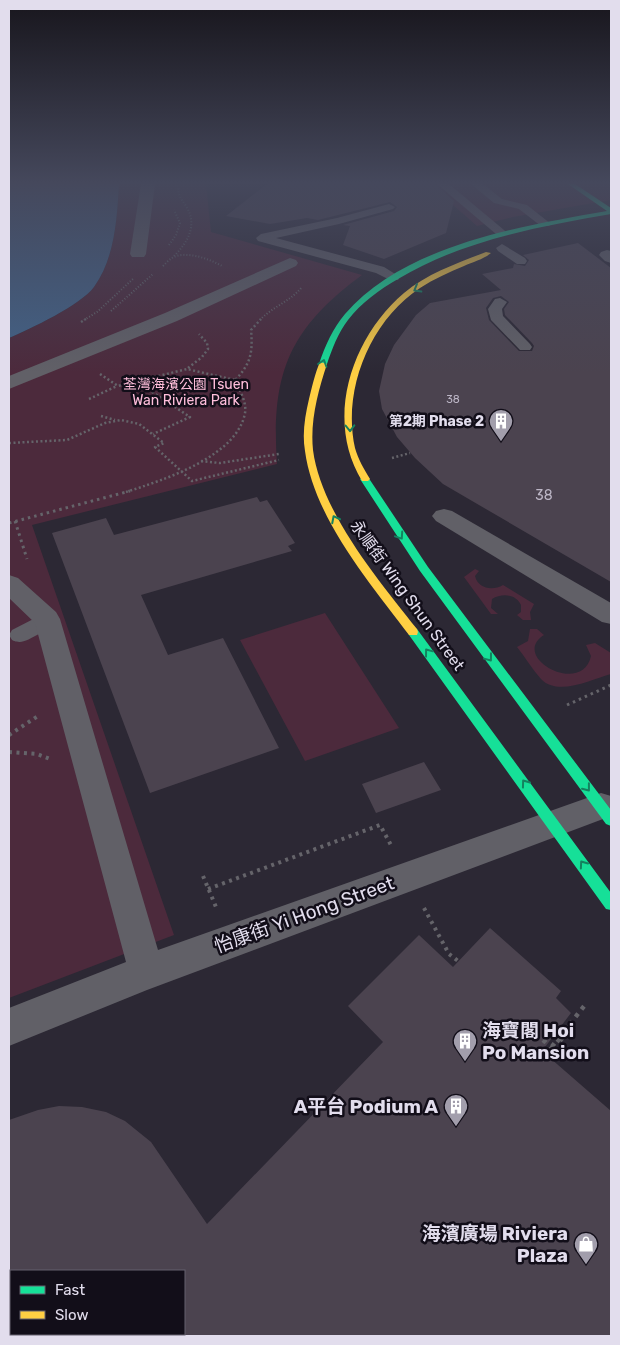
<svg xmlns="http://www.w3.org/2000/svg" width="620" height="1345" font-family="Rubik,'Noto Sans TC',sans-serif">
  <rect width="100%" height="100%" fill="#2c2834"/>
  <path fill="#4c2a3c" d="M119,184H206L211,232L362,275C289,329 271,373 277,464L32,525L174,935L9,998V338C30,329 81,305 94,287C115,258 117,218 119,184Z
    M429,184H611V200L513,217L477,226Z
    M475,569L479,571L475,576C478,589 493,591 503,585L534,604L530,612L531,620H523L517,615L521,612V605C516,594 502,593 492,599L491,608L498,614H491L464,577Z
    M325,613L399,728L305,761L240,640Z
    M530,629H537L544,635C509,657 582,697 591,656L586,645L595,643L611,653V674C592,679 558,697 541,679C532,669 525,657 517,647L528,641Z"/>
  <path fill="#436287" d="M9,184H119C117,218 115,258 94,287C81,305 30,329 9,338Z"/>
  <path fill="#4b434f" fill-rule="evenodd" d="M267,184H435L454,201L446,233L384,259L343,245L350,226L343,225L394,211L397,207L390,202L318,220L307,218L270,224L226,216Z
    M578,243L611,268V582L443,484L415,458L397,437L382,409L379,391L385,364L394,345L416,315L430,303L501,290L482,274L513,268L514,264L525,266L529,260L523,255ZM501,296L509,302L504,309L505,315L532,343L534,346L532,351H519L489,320L486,308L493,298Z
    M257,497L260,502L267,500L295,543L288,546L292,551L141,595L168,655L223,638L279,748L150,793L52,533L106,518L114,535Z
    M424,762L441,790L376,813L362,784Z
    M490,928L561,991L556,998L571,1013L542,1051L611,1111V1336H184V1271H9V1120L38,1110L59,1106L82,1107L106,1112L125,1121L151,1142L207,1224L383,1042L348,1006L419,935L453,967Z"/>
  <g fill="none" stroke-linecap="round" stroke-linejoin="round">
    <path stroke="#65646a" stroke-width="2" stroke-dasharray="1 2" stroke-linecap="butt" d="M169,245L176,235L180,223L174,210
      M174,256C188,242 198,225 186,206C181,199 177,193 178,184
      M163,266C166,263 169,260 172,258C185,250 210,259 222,266
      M111,311L153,274
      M84,320L97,312L134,278
      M260,320C272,307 291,301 302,287"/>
    <path stroke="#65646a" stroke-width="2.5" stroke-dasharray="2 2.5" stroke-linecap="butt" d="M81,322L86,319
      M188,368L202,357L208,349L207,343L199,334
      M100,374L118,386L187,369L235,380
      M137,382L190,417L153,434
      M89,399L117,386
      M101,416L115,420
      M9,443L67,440L105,423L121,420L139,424L164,443L155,447L192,481L279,460
      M392,458L410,453
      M201,461L220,463L279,454
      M126,492C163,480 237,457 245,413C247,402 239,389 235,380C251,364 253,352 251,330L261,319"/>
    <path stroke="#65646a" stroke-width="3" stroke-dasharray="2.5 4" stroke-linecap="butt" d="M15,521L27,559
      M9,523L130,491
      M567,705L611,685"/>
    <path stroke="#65646a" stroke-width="4" stroke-dasharray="3 4.5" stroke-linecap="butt" d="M9,735L38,716
      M9,752L37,754L50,759
      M203,876L216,907
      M208,889L380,825L392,847
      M424,908L449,954L458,961"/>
    <path stroke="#65646a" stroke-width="4.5" stroke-dasharray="4 5.5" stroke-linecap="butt" d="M567,1030L569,1027L574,1031
      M560,1038L565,1042
      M557,1039L563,1044
      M543,1040L553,1049
      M546,1054L585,1005"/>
    <path fill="#616067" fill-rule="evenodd" d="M437,184H449L504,230L506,232L504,234H496Z
      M471,184H483L502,199L527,205L551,224L549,226H541L519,209L494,203Z
      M389,204L395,207L393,209L339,224L276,238L384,267L400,277L398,280H390L376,273L258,241L256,238L261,234L337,218Z
      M502,244L525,258L527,261L525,264H517L498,251L496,248Z
      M500,298L507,302L502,309L503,316L530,344L532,347L530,350H520L491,320L488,309L495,299Z
      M47,612L54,614L57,619C53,626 28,642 20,642C18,642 13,641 12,640L9,635L12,630Z"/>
    <path fill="#616067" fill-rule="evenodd" d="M141,184H155L146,254L144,257H132L130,254Z
      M607,250L611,251V263L605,261L599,255L601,252Z
      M290,258L296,260L298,263L296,266L177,321L9,389V376L165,313Z
      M444,509L452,511L611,603V624L602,622L436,521L432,516L436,511Z
      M9,575L18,578L56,612L60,619L158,950L601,793L611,796V816L147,990L9,1046V1008L126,962L35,623L9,598Z"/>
    <path fill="#16e098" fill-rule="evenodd" d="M568,184H575L611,208V214C537,227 463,240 398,279C380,289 361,303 348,320C338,333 332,349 327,364L320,366L319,364C325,346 333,328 345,314C404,245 522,226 607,211Z
      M365,476L368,477L428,567L611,810V826L606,824L420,571L360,479Z
      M413,628L417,629L611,893V910L606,909L409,635L408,632L409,629Z"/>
    <path fill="#ffcf43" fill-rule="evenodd" d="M486,252L491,253C484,259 473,262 464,266C449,272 434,279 420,288C370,321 342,390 355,448C358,459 364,469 370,479L368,481H362C324,419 352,337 404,293C428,273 458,263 486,252Z
      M320,362L327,364C318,391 310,421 313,450C321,512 379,581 417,629L418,632L417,635H409C370,583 314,518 305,451C302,434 305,416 309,399C312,387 315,373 320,362Z"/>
  </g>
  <defs><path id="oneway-chevron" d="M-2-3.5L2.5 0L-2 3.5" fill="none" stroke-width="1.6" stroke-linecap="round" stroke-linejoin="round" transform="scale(1.25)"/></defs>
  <g stroke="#14825f">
    <use href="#oneway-chevron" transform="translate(417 289) rotate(150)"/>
    <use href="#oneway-chevron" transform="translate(323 363) rotate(-72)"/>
    <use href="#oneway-chevron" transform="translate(350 428) rotate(89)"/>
    <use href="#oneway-chevron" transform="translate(335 519) rotate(-117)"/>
    <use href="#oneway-chevron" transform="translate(400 536) rotate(56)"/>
    <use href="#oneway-chevron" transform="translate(428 652) rotate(-127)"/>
    <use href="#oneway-chevron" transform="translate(489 658) rotate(53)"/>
    <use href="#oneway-chevron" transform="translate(525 783) rotate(-126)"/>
    <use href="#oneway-chevron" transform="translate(587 788) rotate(52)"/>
    <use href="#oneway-chevron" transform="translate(583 864) rotate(-125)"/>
  </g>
  <linearGradient id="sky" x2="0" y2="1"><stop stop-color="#18161d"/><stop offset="0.49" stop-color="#45485c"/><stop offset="1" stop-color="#45485c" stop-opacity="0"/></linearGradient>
  <rect width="620" height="373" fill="url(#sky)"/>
  <defs>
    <g id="building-pin" transform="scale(1.25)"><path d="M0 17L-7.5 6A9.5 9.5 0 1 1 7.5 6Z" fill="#a29eac" stroke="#120e19"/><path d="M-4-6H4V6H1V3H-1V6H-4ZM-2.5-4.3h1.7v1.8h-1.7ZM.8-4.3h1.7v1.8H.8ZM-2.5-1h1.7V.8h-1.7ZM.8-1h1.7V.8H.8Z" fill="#fff"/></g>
    <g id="shop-pin" transform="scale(1.25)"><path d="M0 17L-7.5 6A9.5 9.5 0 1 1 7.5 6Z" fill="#a29eac" stroke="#120e19"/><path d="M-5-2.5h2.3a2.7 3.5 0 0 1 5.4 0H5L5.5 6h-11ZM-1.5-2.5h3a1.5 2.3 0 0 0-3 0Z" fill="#fff"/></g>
  </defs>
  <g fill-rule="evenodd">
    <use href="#building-pin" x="501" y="421"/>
    <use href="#building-pin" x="465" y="1041"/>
    <use href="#building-pin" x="456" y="1106"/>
    <use href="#shop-pin" x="586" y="1244"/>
  </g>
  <g text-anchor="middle" stroke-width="5" stroke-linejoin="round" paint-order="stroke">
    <g font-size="11" fill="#bcb6c6">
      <text x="453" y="403">38</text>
    </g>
    <g font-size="14" fill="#ffbedb" stroke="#120e19">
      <text x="186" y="389">荃灣海濱公園 Tsuen<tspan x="186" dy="16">Wan Riviera Park</tspan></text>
    </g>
    <g font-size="14" font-weight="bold" fill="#e2dded" stroke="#120e19" text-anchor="end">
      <text x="484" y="426">第2期 Phase 2</text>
    </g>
    <g font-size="14" fill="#bcb6c6">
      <text x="544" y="500">38</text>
    </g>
    <g font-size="16" fill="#e2dded" stroke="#120e19">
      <text transform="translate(408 595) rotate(54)" y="6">永順街 Wing Shun Street</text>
    </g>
    <g font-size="19" fill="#e2dded" stroke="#120e19">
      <text transform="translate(304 914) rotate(-20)" y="7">怡康街 Yi Hong Street</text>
    </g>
    <g font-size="19" font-weight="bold" fill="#e2dded" stroke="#120e19" text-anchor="end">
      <text x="482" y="1037" text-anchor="start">海寶閣 Hoi<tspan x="482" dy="22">Po Mansion</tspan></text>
      <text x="438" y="1113">A平台 Podium A</text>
      <text x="568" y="1240">海濱廣場 Riviera<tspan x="568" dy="22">Plaza</tspan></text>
    </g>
  </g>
  <rect width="620" height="1345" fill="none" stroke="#e2dded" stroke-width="20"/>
  <rect x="10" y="1270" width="175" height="65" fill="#120e19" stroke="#65616e"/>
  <rect x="20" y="1286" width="25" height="8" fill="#16e098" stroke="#65616e"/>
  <text x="55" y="1295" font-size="15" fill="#e2dded">Fast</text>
  <rect x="20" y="1311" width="25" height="8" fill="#ffcf43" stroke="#65616e"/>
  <text x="55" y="1320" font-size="15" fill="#e2dded">Slow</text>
</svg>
